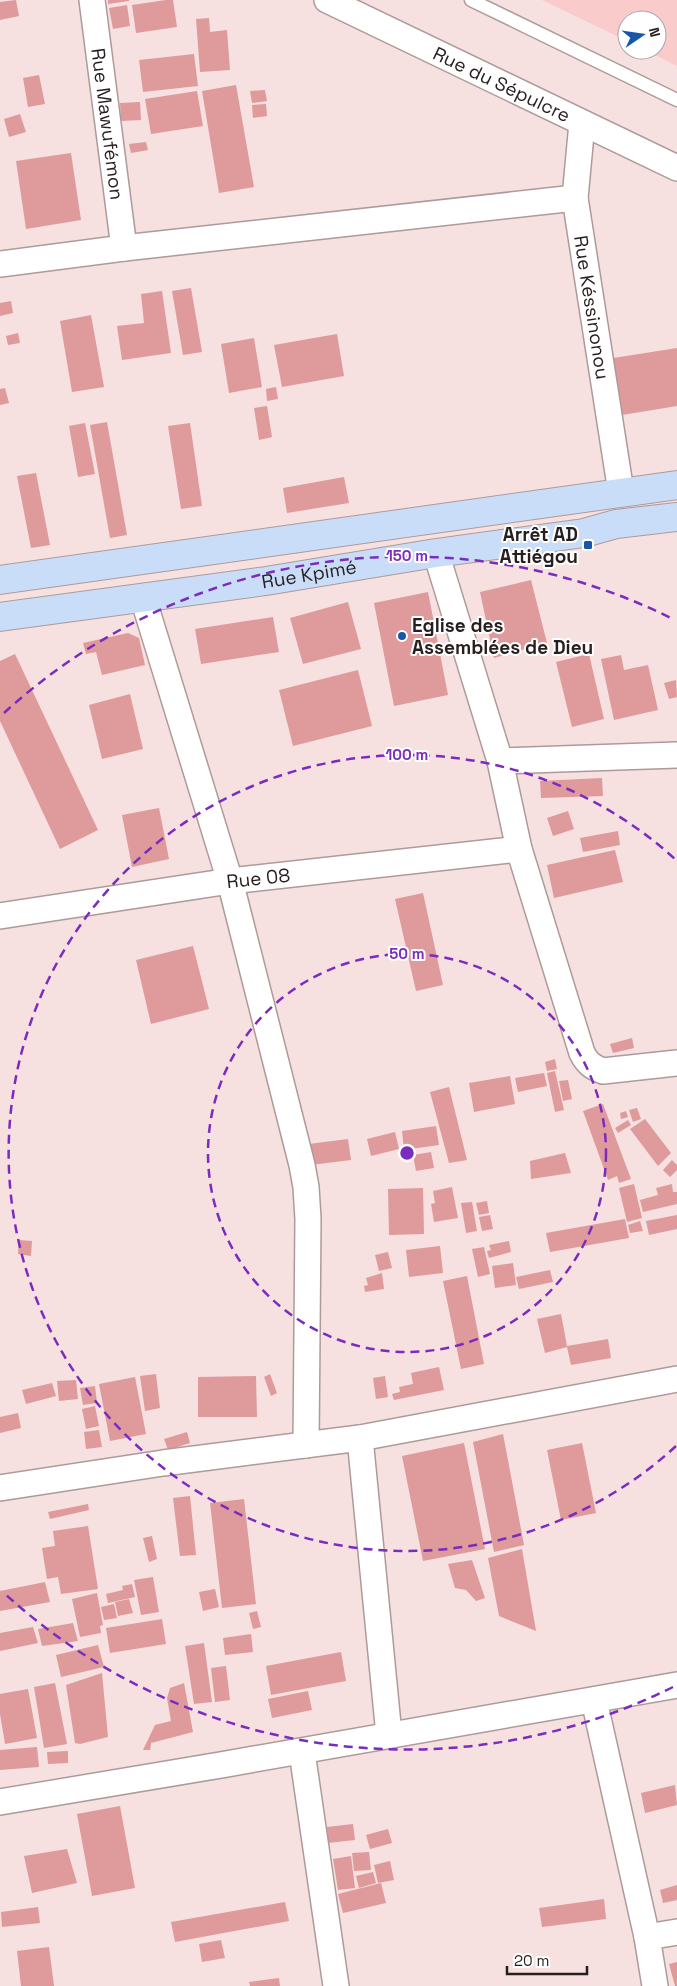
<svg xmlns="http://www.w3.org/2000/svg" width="677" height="1986" font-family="'Space Grotesk',sans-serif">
  <rect width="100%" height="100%" fill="#f6e0e0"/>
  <path fill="#f9cccb" d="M542,0H677V66L645,50H657V20H627V41Z"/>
  <path fill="#df9a9b" d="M16,0L19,16L0,20V2Z
    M108,0H129V1L108,4Z
    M166,0H173L177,27L136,33L132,5Z
    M127,5L130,26L113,29L109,8Z
    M209,18L210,32L227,30L230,70L200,72L196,19Z
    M194,54L198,86L143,92L139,60Z
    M39,75L45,104L28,107L23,78Z
    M236,85L254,187L219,193L202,91Z
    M265,90L267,101L252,103L250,91Z
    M197,91L203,126L151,134L145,99Z
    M140,102L141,120L121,121L120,103Z
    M266,104L267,116L253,118L252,105Z
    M20,114L26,132L9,137L4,119Z
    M146,142L148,150L131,153L129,144Z
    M71,153L81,220L26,229L16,161Z
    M191,288L202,352L183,355L172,291Z
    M162,291L171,353L122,360L117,326L144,323L141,294Z
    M11,301L13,313L0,316V303Z
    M91,315L104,387L72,392L60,321Z
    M18,333L20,343L8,345L6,336Z
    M337,334L344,376L282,387L274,345Z
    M254,338L262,387L229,393L221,344Z
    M677,348V406L616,416L607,359Z
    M276,387L278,399L267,401L266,389Z
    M5,388L9,403L0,405V389Z
    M267,406L272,437L259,440L254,408Z
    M107,422L127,535L110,538L90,425Z
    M85,423L95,474L78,477L69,426Z
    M190,423L202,506L181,509L168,426Z
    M36,473L50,545L31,548L17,476Z
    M344,477L349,503L287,513L283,488Z
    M531,580L547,643L494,658L480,592Z
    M428,592L448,695L394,706L374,603Z
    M348,602L361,649L303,664L290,618Z
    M273,617L279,652L201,664L195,629Z
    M128,633L139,638L145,665L102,675L96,652L86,654L83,643Z
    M15,654L98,830L60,849L0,721V661Z
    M589,654L604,719L572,727L556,662Z
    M621,655L624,670L648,665L658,710L614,720L601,659Z
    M358,670L372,726L293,746L279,690Z
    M676,680L677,697L669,699L664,683Z
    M130,694L143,749L102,759L89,705Z
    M602,778L603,796L541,798L540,781Z
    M159,808L169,859L132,867L122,815Z
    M568,811L574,829L553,836L547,818Z
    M618,831L620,845L583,852L580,838Z
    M615,850L623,882L554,898L547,865Z
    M423,893L443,985L416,991L395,899Z
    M193,946L209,1009L151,1024L136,960Z
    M632,1038L634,1048L613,1053L610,1044Z
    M555,1059L557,1069L547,1071L545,1062Z
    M555,1071L564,1110L555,1112L547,1073Z
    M544,1073L547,1086L518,1092L515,1078Z
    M510,1076L515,1104L474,1112L469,1083Z
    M568,1080L572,1099L563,1101L559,1081Z
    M449,1087L467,1160L449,1163L430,1092Z
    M603,1104L631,1179L619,1183L617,1176L608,1180L583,1111Z
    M637,1108L641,1119L633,1122L629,1110Z
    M626,1111L628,1117L621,1119L620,1113Z
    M645,1119L671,1153L658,1166L630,1129Z
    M628,1120L631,1125L618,1133L615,1128Z
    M436,1126L439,1145L404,1150L402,1131Z
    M395,1132L399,1149L371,1156L367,1139Z
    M348,1139L351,1160L311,1165L309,1144Z
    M431,1152L434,1168L416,1171L413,1155Z
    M565,1153L571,1173L531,1179L530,1161Z
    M672,1160L677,1165V1170L670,1177L663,1170Z
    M634,1184L642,1218L627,1222L619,1188Z
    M672,1184L673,1192H677V1204L643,1212L640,1200L658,1195L656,1188Z
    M452,1187L458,1218L434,1222L431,1204L435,1203L433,1191Z
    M423,1188L424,1234L389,1235L388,1189Z
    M487,1201L489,1213L479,1215L476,1203Z
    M472,1202L477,1231L466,1233L461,1203Z
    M490,1215L493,1229L482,1231L479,1217Z
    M677,1215V1229L649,1235L646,1221Z
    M625,1219L629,1238L550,1252L546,1233Z
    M640,1221L643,1231L630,1233L628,1225Z
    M19,1240L32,1241L31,1256L18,1254Z
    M509,1241L511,1252L489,1258L487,1251L491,1250L489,1245Z
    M440,1246L443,1273L409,1277L406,1250Z
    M484,1247L490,1274L478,1277L472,1249Z
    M388,1252L392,1268L379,1271L375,1255Z
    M513,1263L516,1285L495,1288L492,1266Z
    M550,1270L553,1282L519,1289L516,1277Z
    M382,1273L384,1289L365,1292L364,1286L368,1285L366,1278Z
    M467,1276L484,1364L461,1369L443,1281Z
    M561,1314L567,1346L608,1339L611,1358L571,1365L567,1347L545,1353L537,1319Z
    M439,1367L444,1390L394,1400L392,1394L400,1392L399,1387L413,1384L411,1373Z
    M156,1374L160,1408L145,1411L140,1376Z
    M270,1374L277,1393L271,1396L264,1377Z
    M256,1376L257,1417H198V1377Z
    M385,1376L388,1397L376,1399L373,1378Z
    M135,1377L146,1434L110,1441L99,1384Z
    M76,1380L78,1399L59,1401L57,1381Z
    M52,1383L56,1396L26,1404L22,1390Z
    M95,1386L97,1403L83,1405L80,1388Z
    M95,1406L99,1426L86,1429L82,1409Z
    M18,1413L21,1428L0,1433V1417Z
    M99,1430L102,1447L86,1449L84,1432Z
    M187,1432L190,1443L168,1450L164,1439Z
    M503,1434L524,1545L494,1552L473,1442Z
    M464,1443L485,1549L423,1561L402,1456Z
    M582,1443L596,1513L561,1520L547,1450Z
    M190,1496L196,1555L180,1556L173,1498Z
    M244,1499L256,1604L222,1608L210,1503Z
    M88,1504L89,1510L50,1519L48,1512Z
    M88,1526L98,1589L61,1594L58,1577L47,1579L42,1548L55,1546L53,1531Z
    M152,1536L157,1559L149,1562L143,1538Z
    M522,1549L536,1631L499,1616L488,1558Z
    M472,1560L485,1598L476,1601L466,1590L455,1588L448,1564Z
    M153,1577L159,1612L141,1615L134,1580Z
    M45,1582L50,1602L0,1611V1591Z
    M132,1584L135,1597L108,1603L106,1594L123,1590L122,1586Z
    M215,1589L219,1607L203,1611L199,1592Z
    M97,1593L103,1625L100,1626L101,1633L80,1637L72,1599Z
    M129,1599L133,1613L118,1616L115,1602Z
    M114,1604L117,1618L104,1620L101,1607Z
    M257,1611L261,1627L253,1629L249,1613Z
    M162,1619L166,1644L110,1653L106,1628Z
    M73,1623L78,1641L42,1646L38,1629Z
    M33,1627L38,1643L0,1651V1633Z
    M251,1634L253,1652L225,1655L223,1638Z
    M204,1643L212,1702L194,1704L185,1646Z
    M98,1645L104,1667L61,1677L56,1655Z
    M341,1652L346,1681L271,1695L266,1666Z
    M226,1666L230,1700L215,1702L211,1668Z
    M102,1673L108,1737L80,1744L75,1743L66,1685Z
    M55,1683L67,1744L44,1748L34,1687Z
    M184,1683L193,1732L151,1743L150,1750H143L155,1725L171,1721L167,1698L170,1688Z
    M28,1689L37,1738L5,1744L0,1714V1694Z
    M308,1691L312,1710L272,1718L268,1699Z
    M37,1747L39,1767L0,1770V1750Z
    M68,1751V1763L48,1764L47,1752Z
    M675,1785L677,1805L645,1813L641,1793Z
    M120,1806L135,1888L92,1896L77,1814Z
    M353,1824L355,1840L328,1843L327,1827Z
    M388,1829L392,1843L370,1849L366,1835Z
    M67,1849L77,1883L32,1893L24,1856Z
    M369,1852L371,1870L354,1871L352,1853Z
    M351,1856L355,1888L338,1890L333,1859Z
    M390,1861L394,1880L378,1883L374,1865Z
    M373,1872L376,1883L359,1888L356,1876Z
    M381,1883L386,1903L343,1913L338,1894Z
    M677,1885V1900L663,1903L660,1890Z
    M604,1899L606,1919L542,1927L539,1908Z
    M285,1902L289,1921L175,1942L171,1922Z
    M38,1907L40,1923L2,1927L1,1912Z
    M221,1940L225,1958L202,1962L199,1944Z
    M49,1947L54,1986H21L17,1951Z
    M677,1962V1986H675L669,1964Z
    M279,1978L280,1986H250L249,1982Z"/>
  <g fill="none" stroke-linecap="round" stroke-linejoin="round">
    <g stroke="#ae9a9a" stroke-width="15">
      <path id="service" d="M471,0L677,100"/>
    </g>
    <g stroke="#ae9a9a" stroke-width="28">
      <g id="minor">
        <path id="s1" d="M92,0L124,248"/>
        <path id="s2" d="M327,0L677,168"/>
        <path id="s3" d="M582,123L575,198L621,492"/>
        <path d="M0,264L124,248L575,198"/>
        <path d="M436,553L500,761L519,849L582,1053C587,1063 592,1067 603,1071L677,1063"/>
        <path d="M143,598L230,881L302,1165L306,1187L308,1219L306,1445"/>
        <path d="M500,761L677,755"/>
        <path id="s4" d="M0,916L230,881L519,849"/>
        <path d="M360,1438L389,1735"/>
        <path d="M0,1488L163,1463L360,1438L677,1379"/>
        <path d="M594,1700L647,1937L655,1986"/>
        <path d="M302,1752L336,1986"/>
        <path d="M0,1802C226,1765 451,1725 677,1685"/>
        <path d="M647,1937L677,1932"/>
      </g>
    </g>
    <g stroke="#ae9a9a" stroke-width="30">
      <g id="secondary">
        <path d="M0,580L677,485"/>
        <path id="s5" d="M0,617L266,581L436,553L584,533L616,524L677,517"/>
      </g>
    </g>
    <use href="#service" stroke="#fff" stroke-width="12"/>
    <use href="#minor" stroke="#fff" stroke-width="25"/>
    <use href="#secondary" stroke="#c9ddf8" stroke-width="28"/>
  </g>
  <g fill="none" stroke="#7b2cbf" stroke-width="2.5" stroke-dasharray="9 6">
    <circle cx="407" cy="1153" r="199"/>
    <path d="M676 1446A398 398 0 1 1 676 860"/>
    <path d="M673 1687A597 597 0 0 1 4 1593M4 713A597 597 0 0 1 673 619"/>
  </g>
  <g fill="#1757a7" stroke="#fff" stroke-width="2">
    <rect x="583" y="540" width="10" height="10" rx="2.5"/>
    <circle cx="402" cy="636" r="5"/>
  </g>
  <g text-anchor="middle" stroke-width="4" stroke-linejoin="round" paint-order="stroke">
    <g font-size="19" fill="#271f1f" stroke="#fff">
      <text dy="7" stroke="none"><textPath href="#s2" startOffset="194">Rue du Sépulcre</textPath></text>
      <text dy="7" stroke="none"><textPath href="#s1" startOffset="125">Rue Mawufémon</textPath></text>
      <text dy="7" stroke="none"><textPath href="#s3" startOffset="186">Rue Késsinonou</textPath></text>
      <text dy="7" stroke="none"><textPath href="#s5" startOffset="312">Rue Kpimé</textPath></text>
      <text dy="7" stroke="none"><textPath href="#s4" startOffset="261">Rue 08</textPath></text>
    </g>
    <g font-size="19" font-weight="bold" fill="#271f1f" stroke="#fff" text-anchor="end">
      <text x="578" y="541">Arrêt AD<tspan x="578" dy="22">Attiégou</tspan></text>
      <text x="412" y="632" text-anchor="start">Eglise des<tspan x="412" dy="22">Assemblées de Dieu</tspan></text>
    </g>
  </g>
  <circle cx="407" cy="1153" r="8" fill="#7b2cbf" stroke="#fff" stroke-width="2.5"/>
  <g font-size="15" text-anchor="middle" font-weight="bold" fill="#7b2cbf" stroke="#fff" stroke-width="4" stroke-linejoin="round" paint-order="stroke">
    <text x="407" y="561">150 m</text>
    <text x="407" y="760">100 m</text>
    <text x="407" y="959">50 m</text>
  </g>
  <g transform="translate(642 35) rotate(77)"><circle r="24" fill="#ffffff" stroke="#a9a5a5"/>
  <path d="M0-4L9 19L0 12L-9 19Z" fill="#1757a7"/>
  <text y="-8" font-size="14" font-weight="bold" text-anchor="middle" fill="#271f1f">N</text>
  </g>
  <path d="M507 1966v8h80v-8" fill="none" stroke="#271f1f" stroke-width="2.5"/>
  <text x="514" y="1966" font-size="15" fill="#271f1f" stroke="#ffffff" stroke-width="4" paint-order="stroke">20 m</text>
</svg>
